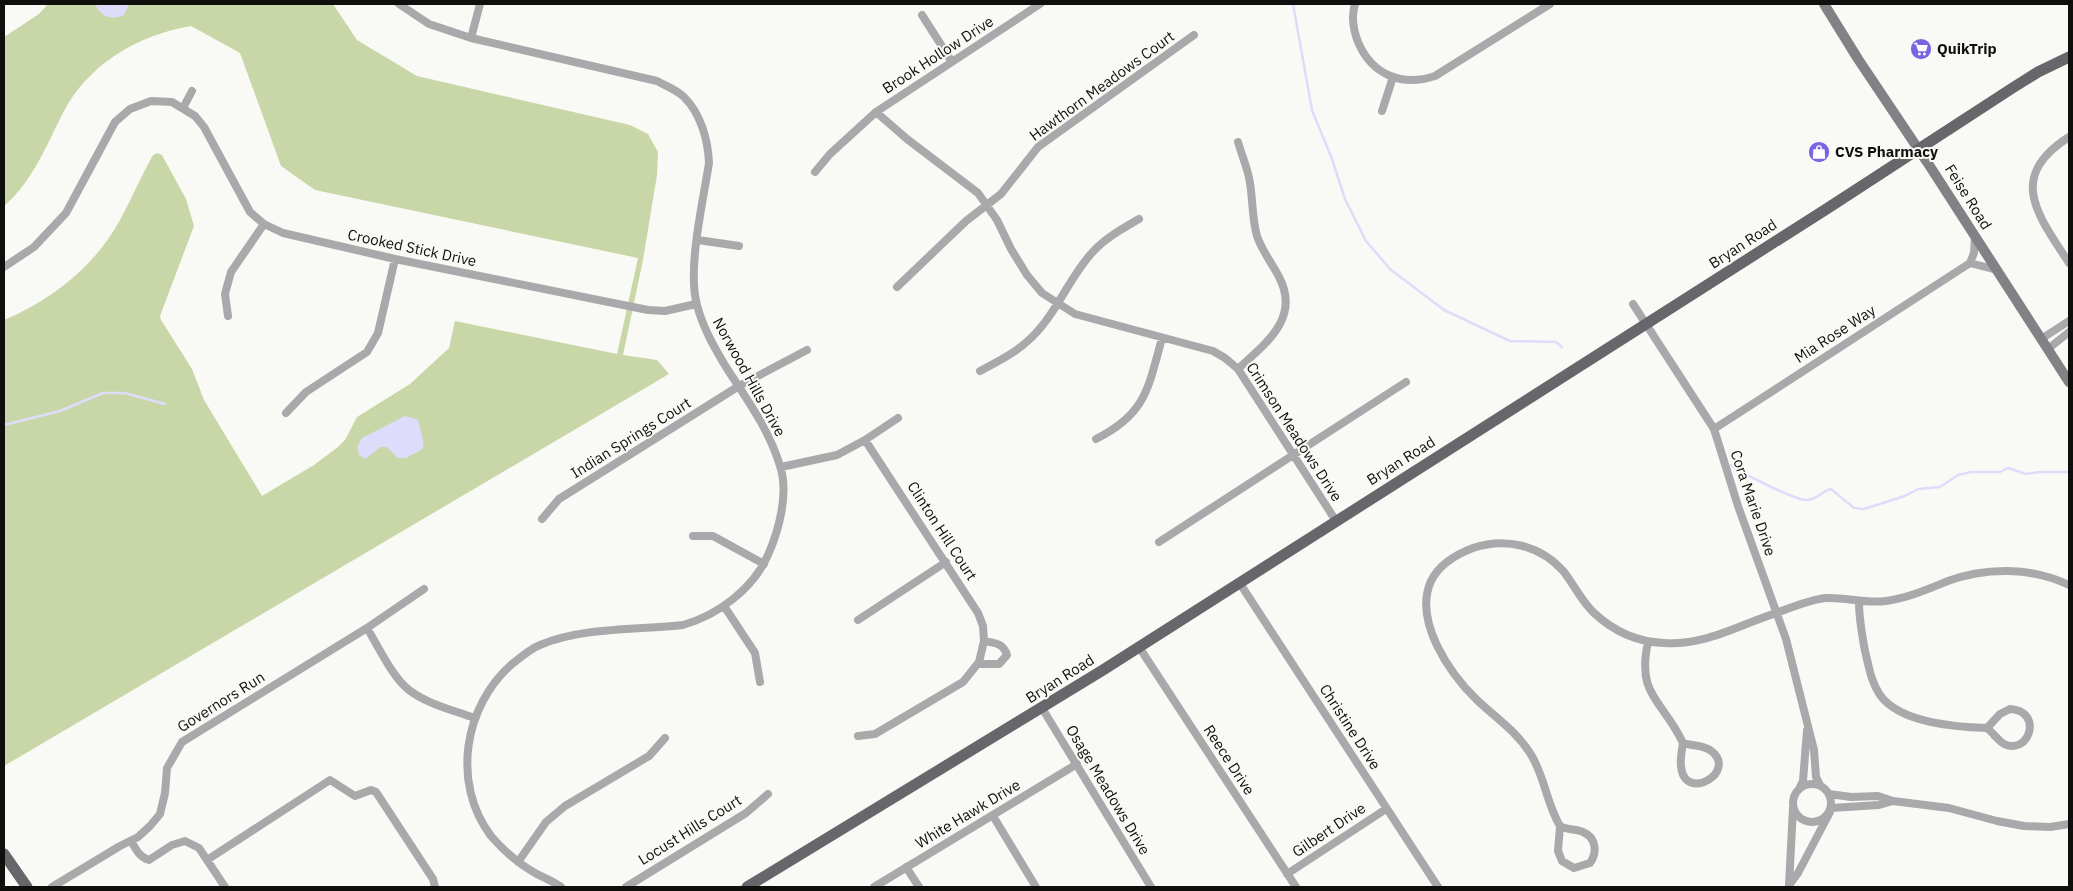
<svg xmlns="http://www.w3.org/2000/svg" width="2073" height="891" font-family="'IBM Plex Sans',sans-serif">
  <rect width="100%" height="100%" fill="#f9faf5"/>
  <path fill="#c9d6a7" d="M48,4H333L357,40L417,76L630,125L648,134L658,152L657,175L643,260L623,355L657,360L669,374L4,766V320C52,300 95,266 120,220C132,198 141,176 153,155L157,153L162,155L186,199L194,226L160,316L161,320L192,369L204,400L262,496L314,465L338,447L345,440L357,417L410,384L449,348L455,321L617,354L638,258L315,190L281,166L240,53L191,26C138,35 88,64 63,113C46,146 33,181 4,206V37L39,14Z"/>
  <path fill="#ddddfb" d="M95,4H129L124,15C110,21 101,16 95,4Z
    M405,416L416,419L419,422C420,430 425,443 423,449L406,458H397C381,437 380,450 365,459L359,455L357,447L362,438Z"/>
  <g fill="none" stroke-linecap="round" stroke-linejoin="round">
    <path stroke="#ddddfb" stroke-width="2.5" d="M1293,4L1312,110L1332,159L1345,199L1366,241L1390,269L1444,310L1510,341L1556,342L1562,347
      M4,425L60,411L103,393H125L165,404
      M1731,465C1741,473 1795,500 1806,500C1821,499 1820,491 1831,489L1854,508L1864,509L1905,496L1918,489L1940,487L1958,475L1971,472H2000L2008,468L2026,474L2040,472H2069"/>
    <path stroke="#a9a9ab" stroke-width="8" d="M399,4L429,24L471,38L657,81C666,86 677,90 684,97C701,114 708,140 709,163C703,202 687,269 697,305C703,328 714,347 726,367C746,398 770,431 780,466C789,493 779,530 768,555C753,589 718,615 683,625C638,630 582,627 540,645C530,649 521,657 512,664C464,706 451,783 491,836C503,850 519,864 535,873C544,878 553,881 561,887
      M1355,4C1351,17 1353,29 1358,42C1372,75 1402,87 1435,76L1550,4
      M922,15L952,62
      M471,38L480,4
      M183,108L192,91
      M1382,111L1393,77
      M876,112L907,139L978,193L997,220L1011,249L1027,275L1042,293L1075,314L1213,351L1225,358L1238,369L1336,521
      M2069,137C2006,177 2038,215 2069,263
      M815,172L830,154L876,112L1040,4
      M698,240L739,246
      M1970,263L1997,270
      M4,267L34,247L66,213L115,122L130,109L151,101L172,102L195,116L204,127L250,212L264,224L283,233L395,259L648,310L665,311L696,304
      M897,287L966,221L1001,194L1038,147L1194,35
      M1633,304L1714,429L1738,506L1786,639L1814,750L1816,777L1820,785
      M228,316L225,294L231,272L264,224
      M2041,339L2069,321
      M2048,349L2069,332
      M1238,369C1265,344 1301,318 1279,277C1272,263 1262,251 1257,236C1252,219 1253,201 1250,183C1248,169 1242,156 1238,142
      M980,371C999,361 1017,352 1032,337C1056,314 1068,280 1090,255C1103,239 1122,229 1139,219
      M286,413L306,392L367,352L378,333L395,259
      M1714,429L1970,263L1974,253L1975,236
      M1096,439C1146,414 1148,389 1162,338
      M781,467L837,455L865,440L898,418
      M542,519L559,499L739,386L807,350
      M693,536H713L764,564
      M1159,542L1406,382
      M1239,582L1438,887
      M1859,602C1859,619 1862,635 1865,651C1869,667 1871,682 1880,695C1900,723 1955,727 1987,728
      M724,606L755,653L760,682
      M858,620L946,562
      M367,628C378,646 393,678 409,690C427,704 453,710 474,718
      M1648,642C1636,696 1663,700 1683,743
      M1139,647L1296,887
      M978,664H999L1007,655C1003,643 995,643 984,641
      M1042,708L1151,887
      M2010,709C2044,711 2029,756 2004,744C1998,740 1993,733 1987,728L2000,714Z
      M858,736L875,734L963,682L979,662L984,641L983,626L978,613L865,440
      M1683,743C1692,746 1702,745 1710,750C1740,771 1684,804 1681,766C1680,759 1682,750 1683,743Z
      M1793 803a19 19 0 1 1 38 0a19 19 0 1 1-38 0Z
      M1799,789L1803,781L1807,730
      M1829,794L1851,797L1878,796L1893,801L1949,808L1997,821L2024,826L2050,827L2069,824
      M1793,808L1789,885L1798,873L1830,812
      M1831,808L1879,805L1893,801
      M993,816L1036,887
      M1560,826C1546,803 1545,776 1530,753C1516,731 1496,718 1477,700C1450,674 1413,621 1431,581C1439,565 1457,554 1473,548C1505,537 1541,545 1564,572C1574,585 1581,600 1593,612C1613,631 1637,642 1664,643C1706,646 1740,624 1779,612C1793,607 1811,599 1827,598C1846,597 1865,604 1886,601C1908,598 1928,589 1948,581C1986,567 2032,567 2069,585
      M1560,826C1567,830 1576,829 1583,832C1597,838 1597,853 1590,863L1574,868L1562,861L1558,851Z
      M131,841C136,849 139,857 149,860L172,845L185,841L199,848L207,860L330,780L355,796L371,790L376,792L433,879L435,887
      M207,860L225,887
      M518,862L546,822L565,806L649,756L665,738
      M906,867L919,887
      M1287,874L1386,809
      M52,887L120,846L138,837L150,826L160,814L165,793L167,768L182,742L367,628L424,589
      M626,887L746,813L768,794
      M874,887L1077,764"/>
    <path stroke="#828286" stroke-width="10" d="M1824,4L1858,59L1931,168L2069,382"/>
    <path stroke="#67676b" stroke-width="11" d="M4,854L27,887
      M747,887L1103,670L1828,208L2014,87L2038,72L2069,57"/>
  </g>
  <defs>
    <g id="supermarket-disc" transform="scale(1.125)"><circle r="9.5" fill="#7866e1" stroke="#f9faf5"/><path d="M-6-5.5h2.5l.6 2H6L4.5 2H-2.5L-4.4-4H-6ZM-1.5 3.2a1.3 1.3 0 1 0 .1 0ZM3 3.2a1.3 1.3 0 1 0 .1 0Z" fill="#fff"/></g>
    <g id="shop-disc" transform="scale(1.125)"><circle r="9.5" fill="#7866e1" stroke="#f9faf5"/><path d="M-5-2.5h2.3a2.7 3.5 0 0 1 5.4 0H5L5.5 6h-11ZM-1.5-2.5h3a1.5 2.3 0 0 0-3 0Z" fill="#fff"/></g>
  </defs>
  <g fill-rule="evenodd">
    <use href="#supermarket-disc" x="1921" y="49"/>
    <use href="#shop-disc" x="1819" y="152"/>
  </g>
  <g text-anchor="middle" stroke-width="4" stroke-linejoin="round" paint-order="stroke">
    <g font-size="15" font-weight="bold" fill="#0f0f0e" stroke="#f9faf5" text-anchor="start">
      <text x="1937" y="54">QuikTrip</text>
      <text x="1835" y="157">CVS Pharmacy</text>
    </g>
    <g font-size="15" fill="#0f0f0e" stroke="#f9faf5">
      <text transform="translate(938 55) rotate(-33)" y="5">Brook Hollow Drive</text>
      <text transform="translate(1102 86) rotate(-36)" y="5">Hawthorn Meadows Court</text>
      <text transform="translate(1968 197) rotate(58)" y="5">Feise Road</text>
      <text transform="translate(1743 244) rotate(-33)" y="5">Bryan Road</text>
      <text transform="translate(412 248) rotate(12)" y="5">Crooked Stick Drive</text>
      <text transform="translate(1835 334) rotate(-33)" y="5">Mia Rose Way</text>
      <text transform="translate(749 377) rotate(61)" y="5">Norwood Hills Drive</text>
      <text transform="translate(1294 432) rotate(57)" y="5">Crimson Meadows Drive</text>
      <text transform="translate(631 438) rotate(-32)" y="5">Indian Springs Court</text>
      <text transform="translate(1401 461) rotate(-32)" y="5">Bryan Road</text>
      <text transform="translate(1753 503) rotate(71)" y="5">Cora Marie Drive</text>
      <text transform="translate(942 531) rotate(57)" y="5">Clinton Hill Court</text>
      <text transform="translate(1060 679) rotate(-32)" y="5">Bryan Road</text>
      <text transform="translate(221 702) rotate(-32)" y="5">Governors Run</text>
      <text transform="translate(1350 727) rotate(57)" y="5">Christine Drive</text>
      <text transform="translate(1229 760) rotate(57)" y="5">Reece Drive</text>
      <text transform="translate(1108 790) rotate(59)" y="5">Osage Meadows Drive</text>
      <text transform="translate(968 814) rotate(-31)" y="5">White Hawk Drive</text>
      <text transform="translate(690 830) rotate(-32)" y="5">Locust Hills Court</text>
      <text transform="translate(1329 830) rotate(-34)" y="5">Gilbert Drive</text>
    </g>
  </g>
  <rect width="2073" height="891" fill="none" stroke="#0f0f0e" stroke-width="10"/>
</svg>
